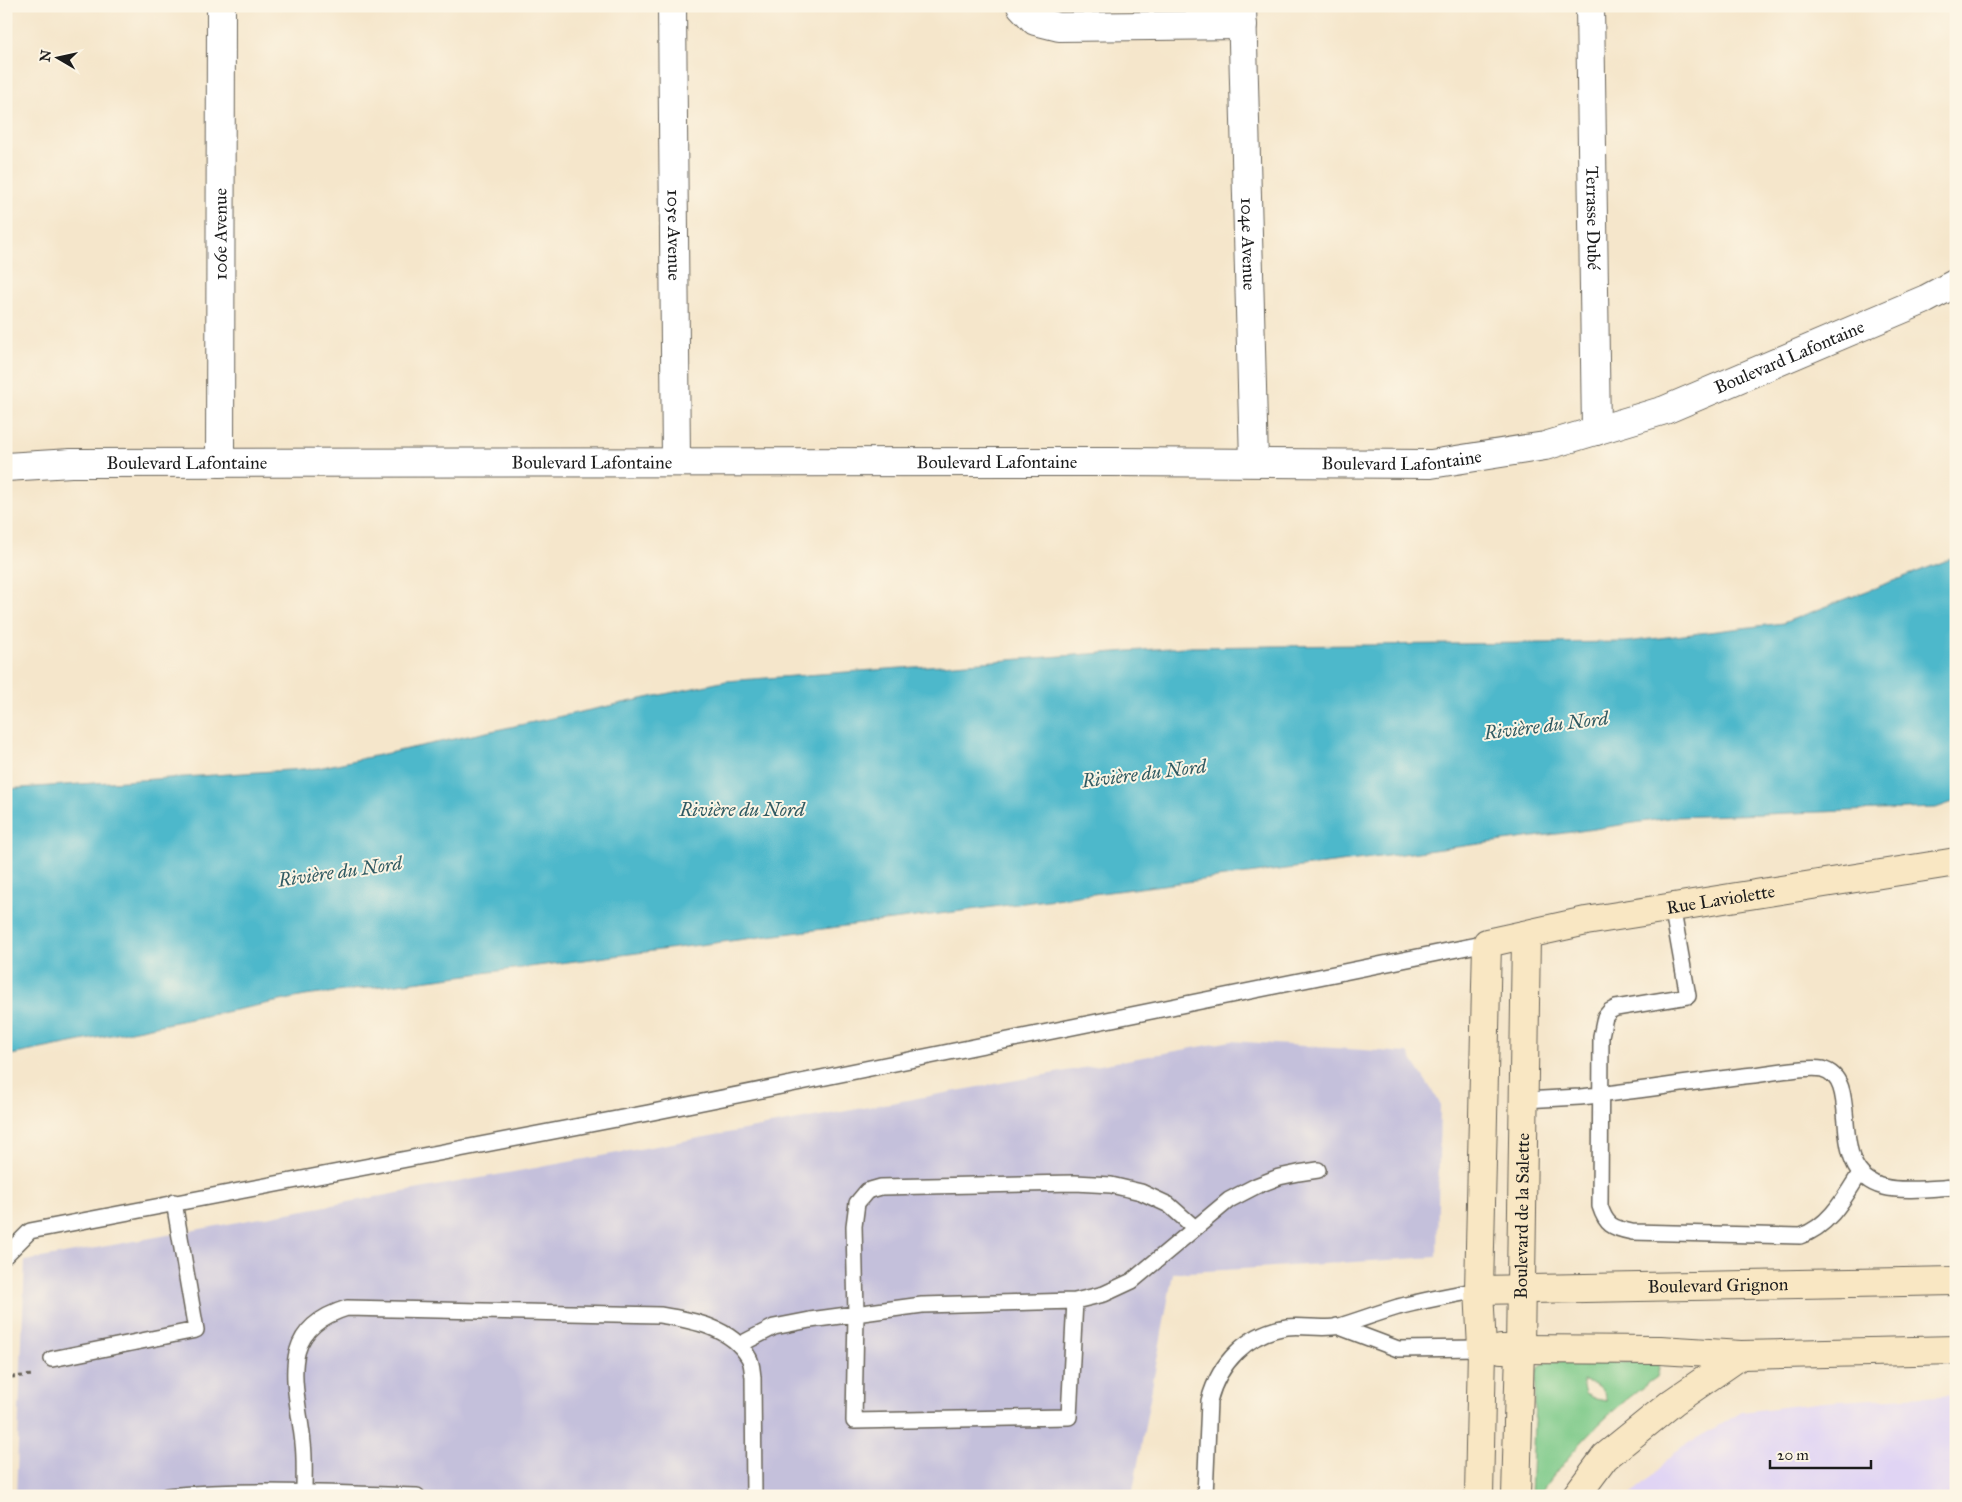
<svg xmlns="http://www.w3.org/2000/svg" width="1962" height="1502" font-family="'IM FELL Great Primer',serif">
  <rect width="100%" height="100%" fill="#fcf5e5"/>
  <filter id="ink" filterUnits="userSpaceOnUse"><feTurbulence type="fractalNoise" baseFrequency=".02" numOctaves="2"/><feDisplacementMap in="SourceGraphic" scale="10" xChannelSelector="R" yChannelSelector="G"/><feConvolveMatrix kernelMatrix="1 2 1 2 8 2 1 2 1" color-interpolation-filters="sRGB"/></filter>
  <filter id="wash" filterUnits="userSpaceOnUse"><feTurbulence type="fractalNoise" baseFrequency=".0096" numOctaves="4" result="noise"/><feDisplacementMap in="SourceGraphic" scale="20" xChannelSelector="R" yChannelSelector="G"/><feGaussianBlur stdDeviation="1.12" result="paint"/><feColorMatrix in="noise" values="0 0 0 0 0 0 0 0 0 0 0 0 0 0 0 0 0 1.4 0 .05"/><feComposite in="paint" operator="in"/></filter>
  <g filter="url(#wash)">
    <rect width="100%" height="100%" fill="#f5e6cb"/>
    <path fill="#e0d4f4" d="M1956,1394V1496H1631L1678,1449L1742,1412L1824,1402Z"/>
    <path fill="#c4c0db" d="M1231,1041L1408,1053L1440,1103L1437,1257L1173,1273L1132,1496H16L25,1261Z"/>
    <path fill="#7bc988" stroke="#4c7252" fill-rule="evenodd" d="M1549,1361L1657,1363L1659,1368L1657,1377C1608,1411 1573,1447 1539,1496H1531L1536,1376C1538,1367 1541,1364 1549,1361ZM1583,1381C1597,1383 1603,1388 1607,1401L1596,1399L1585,1394L1583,1387Z"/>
    <path fill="#4eb8cb" stroke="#356a74" d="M1956,557V801L1936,808L1675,817L1580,831L305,996L6,1056V789L318,768L726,681L1183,647L1626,642L1783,623Z"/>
  </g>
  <g filter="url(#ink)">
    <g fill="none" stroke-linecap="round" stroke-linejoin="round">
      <g stroke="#686359" stroke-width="18">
        <path id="lane" d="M1672,906L1688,996L1616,1008L1610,1011L1605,1017L1601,1036L1600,1206C1606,1225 1612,1228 1632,1232L1800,1236C1829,1227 1845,1197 1860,1173
          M1524,1100C1542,1099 1561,1098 1580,1097C1638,1091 1696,1081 1754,1075C1769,1073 1809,1066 1822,1069C1866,1080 1822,1171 1884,1187C1902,1192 1936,1188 1956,1187
          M6,1255L30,1231L648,1113L1487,943
          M1075,1301L1069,1417L854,1421L856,1314L854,1226L857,1203L867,1191L881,1187L1075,1183L1111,1185L1141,1192L1169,1205L1195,1228
          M1337,1326L1398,1349L1482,1348
          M739,1345L774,1327L810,1320L922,1305L1075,1301L1104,1294L1132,1281L1229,1200L1256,1186L1279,1177L1298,1173L1318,1170
          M52,1359L196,1330L174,1202
          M304,1493C304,1476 305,1459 303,1443C297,1386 274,1330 347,1308L660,1315C691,1320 732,1327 749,1358C752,1363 752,1371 753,1377L754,1496
          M167,1496C250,1488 334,1494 417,1496
          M1205,1496L1209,1401C1219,1363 1247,1333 1287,1327C1304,1325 1323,1330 1340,1326C1359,1320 1378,1313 1398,1307C1424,1300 1452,1295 1479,1290"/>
      </g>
      <g stroke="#686359" stroke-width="30">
        <g id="street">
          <path id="s1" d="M672,6L676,462"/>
          <path d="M1021,6L1035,21L1059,27L1243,25"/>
          <path id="s2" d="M1242,6L1254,462"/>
          <path id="s3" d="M1590,6L1596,431"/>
          <path id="s4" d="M220,463L221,6"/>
          <path id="s5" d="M6,467L71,463L1112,462L1431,464L1545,446L1665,410L1926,299L1956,283"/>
        </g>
      </g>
      <g stroke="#686359" stroke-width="30">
        <g id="secondary">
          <path id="s6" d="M1479,1290L1956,1281"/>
          <path d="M1501,1349L1660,1350L1741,1355L1956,1350"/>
          <path id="s7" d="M1479,1496L1482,1348L1479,1290L1487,943L1586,921L1956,862"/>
          <path id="s8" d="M1516,1496L1520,1349L1526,935"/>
          <path d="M1576,1496L1605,1457L1673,1402L1741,1355"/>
        </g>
      </g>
      <path stroke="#686359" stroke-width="3" stroke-dasharray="4 4" stroke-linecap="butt" d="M11,1377L33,1375"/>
      <use href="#lane" stroke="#fff" stroke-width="15"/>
      <use href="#street" stroke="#fff" stroke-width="28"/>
      <use href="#secondary" stroke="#f9e7c3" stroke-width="28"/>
    </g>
  </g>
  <g text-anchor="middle" stroke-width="4" stroke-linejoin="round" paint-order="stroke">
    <g font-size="18" fill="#1c1c1c" stroke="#fcf5e5">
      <text dy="6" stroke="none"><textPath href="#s3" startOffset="212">Terrasse Dubé</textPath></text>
      <text dy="6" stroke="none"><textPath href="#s1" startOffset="229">105e Avenue</textPath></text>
      <text dy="6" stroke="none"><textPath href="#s4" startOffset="229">106e Avenue</textPath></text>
      <text dy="6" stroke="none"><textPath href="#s2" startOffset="238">104e Avenue</textPath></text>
      <text dy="6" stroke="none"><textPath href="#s5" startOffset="1801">Boulevard Lafontaine</textPath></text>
      <text dy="6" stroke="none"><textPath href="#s5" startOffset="1396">Boulevard Lafontaine</textPath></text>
      <text dy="6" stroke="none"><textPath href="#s5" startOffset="586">Boulevard Lafontaine</textPath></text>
      <text dy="6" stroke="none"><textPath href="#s5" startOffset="991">Boulevard Lafontaine</textPath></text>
      <text dy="6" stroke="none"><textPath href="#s5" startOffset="181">Boulevard Lafontaine</textPath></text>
      <text dy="6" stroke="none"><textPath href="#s7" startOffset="791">Rue Laviolette</textPath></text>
      <text dy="6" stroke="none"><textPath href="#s8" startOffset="280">Boulevard de la Salette</textPath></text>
      <text dy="6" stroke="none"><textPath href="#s6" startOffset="239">Boulevard Grignon</textPath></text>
    </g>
    <g font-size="19" font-style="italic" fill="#305a62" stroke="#fcf5e5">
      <text transform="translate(1546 725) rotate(-7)" y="7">Rivière du Nord</text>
      <text transform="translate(1144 773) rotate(-7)" y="7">Rivière du Nord</text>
      <text x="742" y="816">Rivière du Nord</text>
      <text transform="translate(340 871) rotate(-8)" y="7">Rivière du Nord</text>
    </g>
  </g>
  <rect width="1962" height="1502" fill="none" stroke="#fcf5e5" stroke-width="25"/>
  <g transform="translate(58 58) rotate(279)" stroke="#fcf5e5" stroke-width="4" paint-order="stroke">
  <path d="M0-4L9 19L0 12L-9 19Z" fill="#1c1c1c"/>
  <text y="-8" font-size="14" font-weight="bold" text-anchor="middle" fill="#1c1c1c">N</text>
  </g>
  <path d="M1770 1460v8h101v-8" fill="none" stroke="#1c1c1c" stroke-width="2.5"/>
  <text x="1777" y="1460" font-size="15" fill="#1c1c1c" stroke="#fcf5e5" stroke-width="4" paint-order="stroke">20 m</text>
</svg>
